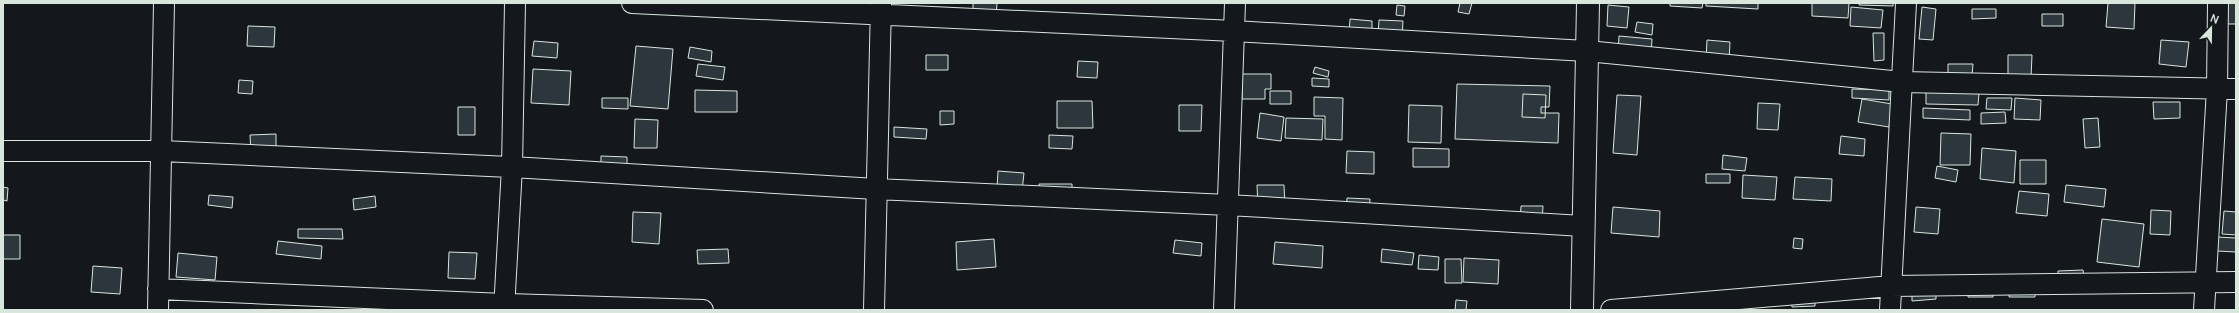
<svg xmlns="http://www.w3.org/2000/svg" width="2239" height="313" font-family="Manrope,sans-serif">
  <rect width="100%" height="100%" fill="#14181c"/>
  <path fill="#2c363c" stroke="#d8e6dc" d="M973,3H997L996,17L973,16Z
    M1460,3H1472L1469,14L1458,12Z
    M1670,3H1703L1702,8L1670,6Z
    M1706,3H1758V9L1706,6Z
    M1812,3H1849L1848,18L1812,16Z
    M1859,3H1893V6L1859,5Z
    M2108,3H2135L2134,29L2106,27Z
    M2227,3H2236V24H2227Z
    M1397,5L1405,6L1404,16L1396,15Z
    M1608,5L1629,7L1627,28L1607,26Z
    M1851,7L1883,10L1881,28L1850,26Z
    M1922,7L1936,9L1933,40L1919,39Z
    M1972,9H1996V18L1972,19Z
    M2042,14H2063V26H2042Z
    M1350,19L1372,21V36L1349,35Z
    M1379,20L1403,21L1402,38L1378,36Z
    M1637,22L1653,24L1652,35L1635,32Z
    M248,26L275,27L274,47L247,46Z
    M1873,33H1884V60L1874,61Z
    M1619,36L1652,39L1651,55L1618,53Z
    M1707,40L1730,42L1729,62L1706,61Z
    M2161,40L2189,42L2186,67L2159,64Z
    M534,41L558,43L557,58L532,56Z
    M636,46L673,49L668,109L630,106Z
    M690,47L712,51L711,62L688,58Z
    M926,55H948V70H926Z
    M2008,55H2032L2031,78L2008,77Z
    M1078,61L1098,62L1097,78L1077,77Z
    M698,64L725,67L723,80L696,76Z
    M1948,64H1973L1972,76L1948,75Z
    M1315,67L1329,71L1328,77L1313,73Z
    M533,69L571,71L569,105L531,103Z
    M1242,74H1271V89H1265V99H1242Z
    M1312,78L1329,79V87L1312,86Z
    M239,80L253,81L252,94L238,93Z
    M1457,84L1550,86L1549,107H1541V113H1559L1558,143L1455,139Z
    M1852,89L1889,90V100L1852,98Z
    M695,90L737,91V112H695Z
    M1270,91H1291V104H1270Z
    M1926,92L1979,93L1978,105L1926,104Z
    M1523,94L1546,95L1545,118L1522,117Z
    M1617,95L1641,96L1637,155L1613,153Z
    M1314,97L1343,98L1342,140L1325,139V116H1314Z
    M602,98H628V109L602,108Z
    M1987,98H2012L2011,110L1986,109Z
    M2015,98L2041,100L2040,120L2014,119Z
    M1862,99L1892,104L1889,127L1858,122Z
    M1057,101H1092L1093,128H1057Z
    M2153,102H2180V118L2154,119Z
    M1758,103L1780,104L1778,130L1757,129Z
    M1179,105H1202L1201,131H1179Z
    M1409,105L1442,106L1441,143L1408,142Z
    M458,107H475V135H458Z
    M1923,108L1970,110V120L1923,118Z
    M940,111H954V124L940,125Z
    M2005,112L2006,123L1981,124V113Z
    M1260,113L1284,117L1281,141L1257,138Z
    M1286,118L1323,119L1322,140L1285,138Z
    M2098,118L2100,147L2085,148L2083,119Z
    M635,119L658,120L657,148H634Z
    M894,127L927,129L926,139L894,137Z
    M1941,133L1971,134L1970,165H1940Z
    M276,134V152L251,153L250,135Z
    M1049,135L1073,136L1072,149L1049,148Z
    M1841,136L1865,139L1864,156L1839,154Z
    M1413,148L1449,149V167H1413Z
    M1982,148L2016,151L2014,183L1980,179Z
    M1347,151L1374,152V174L1346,173Z
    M1723,155L1747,158L1745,171L1722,169Z
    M601,156L627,157V171H601Z
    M2020,160H2046V184H2020Z
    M1937,166L1958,170L1956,182L1935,178Z
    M998,171L1024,173L1022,191L997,189Z
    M1706,174H1730V183H1706Z
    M1743,175L1777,177L1775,200L1742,198Z
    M1795,177L1832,179L1831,201L1793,199Z
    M1039,184H1072V195L1040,196Z
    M1257,185H1284L1285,207H1258Z
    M2066,185L2106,189L2104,207L2064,202Z
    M3,187L8,188L7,201L3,200Z
    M2019,191L2049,194L2047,216L2016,213Z
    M209,195L233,197L232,208L208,205Z
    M375,196L376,207L354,210L353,199Z
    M1347,198L1370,199L1369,214L1346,213Z
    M1521,206H1543L1542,222H1520Z
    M1613,207L1660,211L1659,237L1611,233Z
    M1916,207L1940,209L1938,234L1914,232Z
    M2151,210L2171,211L2170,235L2150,234Z
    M2224,211L2236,212V235L2222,234Z
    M633,212L661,213L659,244L632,242Z
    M2102,219L2144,224L2139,267L2097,262Z
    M298,229H342L343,239L298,238Z
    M3,235H20V259H3Z
    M2217,237L2236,238V252L2217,251Z
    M1794,238L1803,239L1802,249L1793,248Z
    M994,239L996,267L957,270L956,242Z
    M1175,240L1202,243L1201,256L1173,253Z
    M278,241L322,246L321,259L276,254Z
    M1275,242L1323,246L1322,268L1273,264Z
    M728,249L729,263L698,264L697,250Z
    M1382,249L1414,253L1412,265L1381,262Z
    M449,252L477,253L475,279L448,278Z
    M178,253L217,257L215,280L176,277Z
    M1419,255L1439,257L1438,270L1418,269Z
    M1464,258L1499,260L1498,284L1463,282Z
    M1445,259H1461L1462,283H1445Z
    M93,266L122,268L120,294L91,292Z
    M2083,270L2084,278L2058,279V271Z
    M2035,285V297H2009V286Z
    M1968,287H1993V297H1968Z
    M1936,290V299L1912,301V292Z
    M1815,295V306L1792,307L1791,297Z
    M1456,300L1467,301L1466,310H1455Z"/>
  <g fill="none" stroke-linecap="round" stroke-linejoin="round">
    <g stroke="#d8e6dc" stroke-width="22">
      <path id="street" d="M632,3L1234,31L1587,51L1902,82L2236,89
        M3,151H161L512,167L876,189L1228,205L1583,226
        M158,289L504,304L703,310
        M158,310L164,3
        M504,310L512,167L515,3
        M874,310L881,3
        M1224,310L1235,3
        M1611,310L1891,286L2236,282
        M1890,310L1906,3
        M2204,310L2217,89L2218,3"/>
    </g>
    <g stroke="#d8e6dc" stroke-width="24">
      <path id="secondary" d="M1582,310L1588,3"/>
    </g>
    <use href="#street" stroke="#14181c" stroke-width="20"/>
    <use href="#secondary" stroke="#14181c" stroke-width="22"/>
  </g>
  <rect width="2239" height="313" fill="none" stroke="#d8e6dc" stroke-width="8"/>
  <g transform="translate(2211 28) rotate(22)" stroke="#14181c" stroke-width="3" paint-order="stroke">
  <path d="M0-3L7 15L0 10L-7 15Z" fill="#d8e6dc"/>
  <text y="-6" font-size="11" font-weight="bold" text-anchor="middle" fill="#d8e6dc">N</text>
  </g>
</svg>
